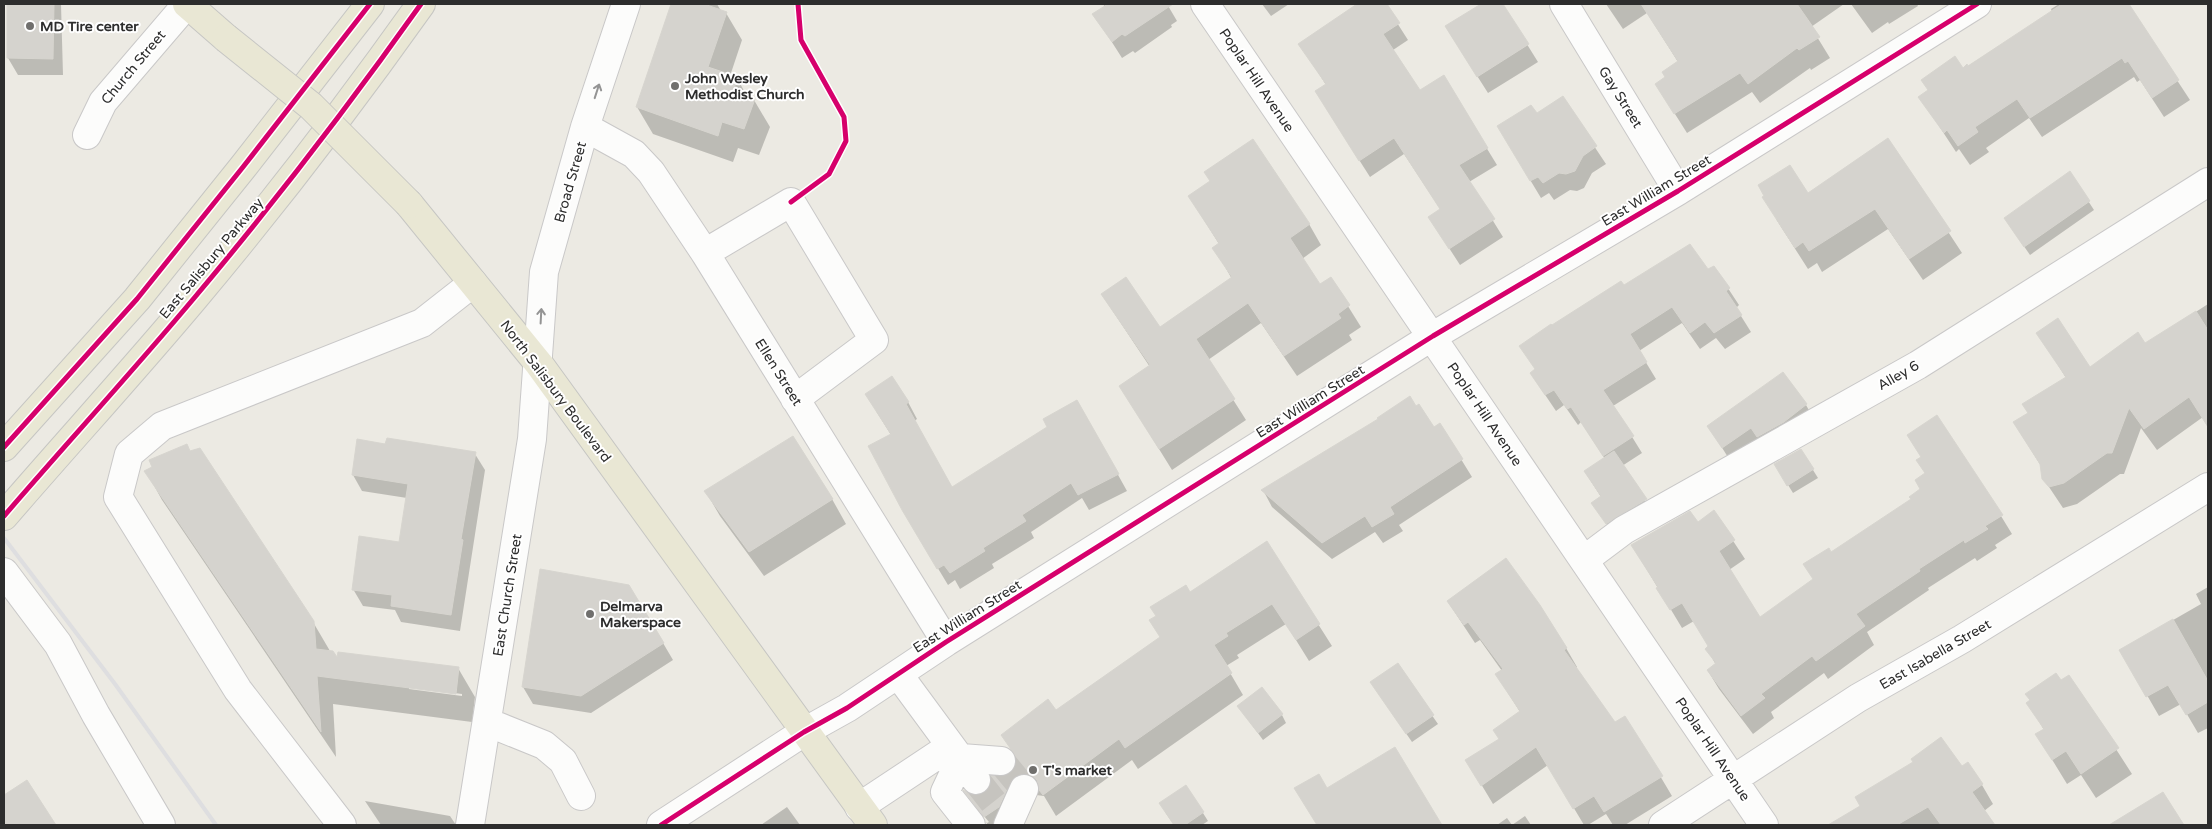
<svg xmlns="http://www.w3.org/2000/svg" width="2212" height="829" font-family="'Varela Round',sans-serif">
  <rect width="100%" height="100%" fill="#eceae3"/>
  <path fill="#0003" fill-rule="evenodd" d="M8,4H61L63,75H18L8,58Z
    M672,4H717L721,11L726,13L742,40L730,76L737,78L748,98L754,100L770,127L759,155L738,148L733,162L653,134L637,107Z
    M1103,4H1167L1177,21L1171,25L1172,27L1135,53L1133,51L1122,58L1094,14L1105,7Z
    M1262,4H1289L1271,16Z
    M1359,4H1363L1370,14L1385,4L1408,40L1393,50L1420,92L1443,77L1497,165L1469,182L1503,237L1460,265L1440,234L1441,210L1404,154L1370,177L1326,108V85L1300,44Z
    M1483,4L1488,10L1502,4L1538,62L1488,93L1446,27Z
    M1606,4H1682L1689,14L1703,4H1844L1811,27L1830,58L1811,70L1810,68L1760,103L1752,92L1687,133L1656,84L1667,78L1678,62L1647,13L1623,29Z
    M1851,4H1917L1918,6L1889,24L1888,22L1872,33Z
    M2059,4H2127L2190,100L2164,117L2140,80L2137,82L2134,77L2042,137L2029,118L1986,148L1989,152L1970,165L1959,149L1956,152L1920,97L2052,12L2051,9Z
    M1562,98L1606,164L1592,173L1584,188L1577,191L1570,190L1554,200L1549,193L1541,198L1508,143L1537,115Z
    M1888,140L1962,253L1923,280L1888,229L1822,272L1817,263L1808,269L1776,219L1807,195Z
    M2070,173L2094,210L2030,255L2010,226Z
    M1189,196L1309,224L1321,245L1302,259L1320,286L1331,279L1361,327L1349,335L1352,340L1297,376L1261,323L1208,360L1246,420L1172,470L1133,407L1150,367L1102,295L1160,329L1232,279L1214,248L1219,244Z
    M1714,267L1739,305L1736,308L1751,332L1725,349L1716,338L1700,349L1682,323L1639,351L1656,379L1613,406L1642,453L1622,466L1656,517L1617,540L1593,503L1601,497L1585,472L1605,459L1581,422L1578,425L1564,405L1556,411L1531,374L1536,370L1521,346L1623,287L1708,271Z
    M2208,304V426L2203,417L2157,450L2141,428L2124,474H2120L2077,504L2063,508L2043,478L2041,466L2014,423L2029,413L2066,378L2038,333L2089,369L2145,345Z
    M1077,401L1127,491L1089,510L1082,498L1031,532L1034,538L992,564L994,568L960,589L955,580L948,585L913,527L891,435L876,411L908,402L917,419L914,421L952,488L1049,427Z
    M1806,405L1814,419L1731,462L1709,427Z
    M1416,407L1434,429L1440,425L1472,477L1399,525L1403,531L1383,543L1375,532L1332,559L1272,507L1263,490L1379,420Z
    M386,445L475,454L485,470L460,631L401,622L395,610L363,606L353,589L400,543L407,498L362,491L353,475Z
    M190,453L313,622L330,651L338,660L458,668L475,697L472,722L333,704L336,757L162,500L146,471ZM409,687L462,694V696L409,689Z
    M1918,460L2001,516L2012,534L1995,545L1997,548L1977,561L1975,558L1928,588L1929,590L1867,632L1874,645L1828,679L1824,673L1771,712L1774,718L1753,734L1719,689L1708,671L1716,665L1707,649L1710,647L1694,621L1682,628L1632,545L1697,524L1714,512L1745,559L1729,570L1759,619L1814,580L1831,554L1912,499L1922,490L1926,474Z
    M1775,464L1813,470L1818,478L1793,493Z
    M706,492L832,499L846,524L764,576L720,516Z
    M1266,542L1332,646L1309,661L1286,624L1237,655L1239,658L1226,666L1243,695L1138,769L1132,760L1056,816L1044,796L1036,795L1012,825H988L967,794L977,797L986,794L1015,771L1017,760L1003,735L1056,711L1161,638L1190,593ZM981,816H984L989,822L987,823Z
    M2208,587V728L2198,733L2181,704L2159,716L2121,650L2201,604L2196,594Z
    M1448,602L1566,648L1577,667L1575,668L1615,723L1625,717L1672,796L1625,825H1613L1606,814L1588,825H1584L1548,765L1493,804L1478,779L1500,740L1520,712L1508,693L1502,671L1480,640L1475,643Z
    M663,643L673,660L591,713L533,704L523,687Z
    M1397,665L1438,724L1412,742L1377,691Z
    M2069,676L2132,774L2096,798L2081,775L2067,784L2037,735L2044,730L2028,703Z
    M1244,714L1282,715L1286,723L1263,740Z
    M1394,749L1440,825H1318L1296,789H1327Z
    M1962,768L1982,785L1993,804L1984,811L1994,825H1830L1862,806Z
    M27,782L55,825H4V797Z
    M1186,786L1208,821L1202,825H1174L1165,812Z
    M365,801L450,816L456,825H381Z
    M787,807L800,825H761Z
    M1525,816L1531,825H1497L1507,818L1512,825Z"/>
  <path fill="#d5d3ce" stroke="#d7d5cf" d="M7,4H54L53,59L7,58Z
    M671,4H704L727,12L708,67L738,77L733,91L755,99L744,129L722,122L718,136L636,107Z
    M1108,4H1173L1125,36L1122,34L1112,42L1092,14Z
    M1357,4H1387L1400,23L1383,34L1420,90L1444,75L1488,148L1459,165L1495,219L1449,249L1428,217L1440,209L1394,138L1359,161L1315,91L1326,84L1298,44Z
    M1481,4H1503L1529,44L1477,77L1445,26Z
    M1641,4H1797L1820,37L1799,50L1797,48L1748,84L1740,73L1674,114L1655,84L1665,77L1662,72L1678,61Z
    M2062,4H2129L2179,80L2152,98L2128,61L2125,63L2122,58L2030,118L2017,99L1975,127L1978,132L1958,146L1947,130L1944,133L1918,97L1928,90L1921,80L1955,56L1963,68L1967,64L1968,66Z
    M1563,96L1597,146L1583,156L1575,171L1566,174L1559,173L1543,183L1538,177L1530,181L1497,126L1531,105L1537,113Z
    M1888,138L1951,231L1909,259L1875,209L1809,251L1803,242L1795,248L1762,197L1764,196L1758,185L1790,165L1808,193Z
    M1253,139L1310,224L1290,238L1320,284L1331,277L1350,305L1338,314L1341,318L1284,356L1248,303L1196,339L1235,399L1159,449L1119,386L1150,365L1101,294L1126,277L1160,327L1232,277L1212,248L1219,243L1188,196L1210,181L1204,172Z
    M2070,171L2090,201L2024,247L2004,218Z
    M1690,244L1708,269L1714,266L1730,288L1726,291L1742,315L1714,333L1705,322L1690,333L1672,307L1630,334L1647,362L1603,390L1634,436L1603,456L1571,407L1567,409L1554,390L1545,395L1530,373L1535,369L1519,346L1551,324L1552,325L1621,281L1624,285Z
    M2196,311L2208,330V427L2189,397L2144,429L2129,408L2112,453H2107L2064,483L2049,487L2042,479L2040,464L2013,422L2028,413L2022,404L2066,377L2036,333L2058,318L2090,367L2138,332L2145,343Z
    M1783,372L1807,404L1784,422L1757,437L1751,428L1722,448L1707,426Z
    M892,376L909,402L906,404L952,487L1047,427L1043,419L1077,400L1119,474L1078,495L1071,483L1022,515L1026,521L983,548L985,551L950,573L944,565L937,569L902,510L868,446L891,434L865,394Z
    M1410,396L1416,406L1419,404L1434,427L1440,423L1463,459L1390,507L1394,514L1372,527L1365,516L1322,543L1261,490L1378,419L1377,418Z
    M1937,415L2003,515L1985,526L1988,529L1965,543L1964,540L1919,569L1920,571L1856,614L1865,626L1816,661L1812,656L1761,694L1765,698L1741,716L1707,670L1716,663L1705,649L1708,646L1682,603L1670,610L1656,588L1658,587L1631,545L1690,511L1698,522L1714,510L1735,540L1719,551L1760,617L1813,579L1803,564L1829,548L1831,552L1911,499L1909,497L1920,489L1915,480L1925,473L1916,460L1921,457L1907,435Z
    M793,436L833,499L749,552L704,491Z
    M387,438L476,452L461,539L463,540L451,615L391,606L392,595L352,590L359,536L399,542L408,484L352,475L357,439L385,444Z
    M187,444L190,451L200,448L314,621L316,649L333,651L337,657L338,652L459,667L456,694L317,676L321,732L144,471L152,467L149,460Z
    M1801,449L1814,469L1787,486L1774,464Z
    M1614,451L1647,499L1606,524L1591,503L1601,496L1584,471Z
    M1267,541L1320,624L1296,640L1272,604L1226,633L1228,636L1214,645L1232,673L1125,748L1119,739L1043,795L1039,790L1037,780L1031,775L1023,773L1015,776L1010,783L999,807L984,817L963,790L970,794L977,796L985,793L990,786L991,776L1007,775L1014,770L1016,763L1015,755L1001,735L1048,699L1056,710L1160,637L1149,620L1156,616L1150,607L1186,585L1190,592Z
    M1506,558L1540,605L1567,648L1564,650L1615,722L1625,716L1663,776L1604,812L1594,796L1573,809L1536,747L1481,786L1465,760L1499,739L1493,730L1520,711L1495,674L1503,669L1468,622L1464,625L1447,601Z
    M540,569L629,585L664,643L581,696L522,687Z
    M2173,619L2208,681V702L2186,715L2168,685L2146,697L2119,650Z
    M1398,663L1434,715L1406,734L1370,682Z
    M2056,673L2061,680L2069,675L2119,748L2081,774L2066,751L2052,760L2035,734L2044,729L2026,703L2030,700L2025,694Z
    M1262,687L1283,714L1258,733L1237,706Z
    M1941,737L1962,766L1968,762L1983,784L1972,792L1995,825H1941L1928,807L1897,825H1828L1860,806L1855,797L1913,762L1911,759Z
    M1395,747L1442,825H1317L1294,788L1319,774L1327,788Z
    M27,780L56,825H4V795Z
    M1186,785L1204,812L1185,825H1174L1159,803Z
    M2163,792L2184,825H2109Z"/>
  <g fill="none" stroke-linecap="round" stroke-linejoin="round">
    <path stroke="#c6c4bf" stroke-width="28" stroke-dasharray="28 14" stroke-linecap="butt" d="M1001,761L1024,789
      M976,780L998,808"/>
    <g stroke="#c9c8c8" stroke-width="30">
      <path id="minor" d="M1205,4L1764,825
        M1564,4L1678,191
        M585,127L634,154L651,172L705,253L946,642
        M87,135L103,102L187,4
        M705,253L791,202L874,340L795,399
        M1584,560L1624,530L1918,365L2208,182
        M4,572L58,644L96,715L161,825
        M898,674L976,780
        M487,722L544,745L563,761L581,796
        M859,807L951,746
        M342,825L238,690L118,497L129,454L162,426L422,323L473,283
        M470,825L532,439L544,272L585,127L626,4
        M661,825L804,732L847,708L946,642L1433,336L1678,191L1977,4
        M971,825L945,792L961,758L1001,761
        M1008,825L1024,789
        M1663,825L1858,698L1962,639L2208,487"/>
    </g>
    <g stroke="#c6c6c3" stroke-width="30">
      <path id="major" d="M187,4L226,38
        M409,204L539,364L873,825
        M4,447L137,299L243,167L370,4
        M4,516C67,443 133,371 195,297C274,203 350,104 421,4"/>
    </g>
    <use href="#minor" stroke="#fcfcfb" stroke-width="28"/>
    <use href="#major" stroke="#e9e7d4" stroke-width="28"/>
    <path stroke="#dedee0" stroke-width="4" d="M4,538L115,684L216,825"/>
    <g stroke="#c6c6c3" stroke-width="30" stroke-linecap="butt">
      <path id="major-bridge" d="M226,38L311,106L409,204"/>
    </g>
    <use href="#major-bridge" stroke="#e9e7d4" stroke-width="28"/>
    <g stroke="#fff" stroke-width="8">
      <path id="cycleway" d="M791,202L829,174L846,141L844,117L801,40L798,4
        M4,447L137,299L243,167L370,4
        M4,516C67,443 133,371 195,297C274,203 350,104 421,4
        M661,825L804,732L847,708L946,642L1433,336L1678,191L1977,4"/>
    </g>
    <use href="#cycleway" stroke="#d6006c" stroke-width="5"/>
  </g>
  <defs><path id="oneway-shaft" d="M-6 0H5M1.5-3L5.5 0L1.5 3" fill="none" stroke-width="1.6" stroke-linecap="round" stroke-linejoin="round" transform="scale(1.25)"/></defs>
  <g stroke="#949494">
    <use href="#oneway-shaft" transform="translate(597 91) rotate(-72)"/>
    <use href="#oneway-shaft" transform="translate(541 316) rotate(-87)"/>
  </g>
  <g fill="#706f6d" stroke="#fff" stroke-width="2">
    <circle cx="30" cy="26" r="5"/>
    <circle cx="675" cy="86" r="5"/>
    <circle cx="590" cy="614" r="5"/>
    <circle cx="1033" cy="770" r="5"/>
  </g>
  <g text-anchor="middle" stroke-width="4" stroke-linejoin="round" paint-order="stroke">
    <g font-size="14" font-weight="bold" fill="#2d2d2d" stroke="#fff" text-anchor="start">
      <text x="40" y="31">MD Tire center</text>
      <text x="685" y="83">John Wesley<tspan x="685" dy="16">Methodist Church</tspan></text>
      <text x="600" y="611">Delmarva<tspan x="600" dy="16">Makerspace</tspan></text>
      <text x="1043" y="775">T's market</text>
    </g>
    <g font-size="14" fill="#2d2d2d" stroke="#fff">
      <text transform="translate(133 67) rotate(-50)" y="5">Church Street</text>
      <text transform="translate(1257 80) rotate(56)" y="5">Poplar Hill Avenue</text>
      <text transform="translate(1621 97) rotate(58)" y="5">Gay Street</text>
      <text transform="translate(570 182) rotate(-74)" y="5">Broad Street</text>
      <text transform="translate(1656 190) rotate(-31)" y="5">East William Street</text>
      <text transform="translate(211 258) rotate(-50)" y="5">East Salisbury Parkway</text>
      <text transform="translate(779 372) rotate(58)" y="5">Ellen Street</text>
      <text transform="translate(1898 375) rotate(-30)" y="5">Alley 6</text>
      <text transform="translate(556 391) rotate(53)" y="5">North Salisbury Boulevard</text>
      <text transform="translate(1310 401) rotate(-32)" y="5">East William Street</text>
      <text transform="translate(1485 414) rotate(56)" y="5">Poplar Hill Avenue</text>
      <text transform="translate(507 595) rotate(-81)" y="5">East Church Street</text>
      <text transform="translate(967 616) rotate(-32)" y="5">East William Street</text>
      <text transform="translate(1935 654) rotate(-30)" y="5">East Isabella Street</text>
      <text transform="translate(1713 749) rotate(56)" y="5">Poplar Hill Avenue</text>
    </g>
  </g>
  <rect width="2212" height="829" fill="none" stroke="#2d2d2d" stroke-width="10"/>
</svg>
